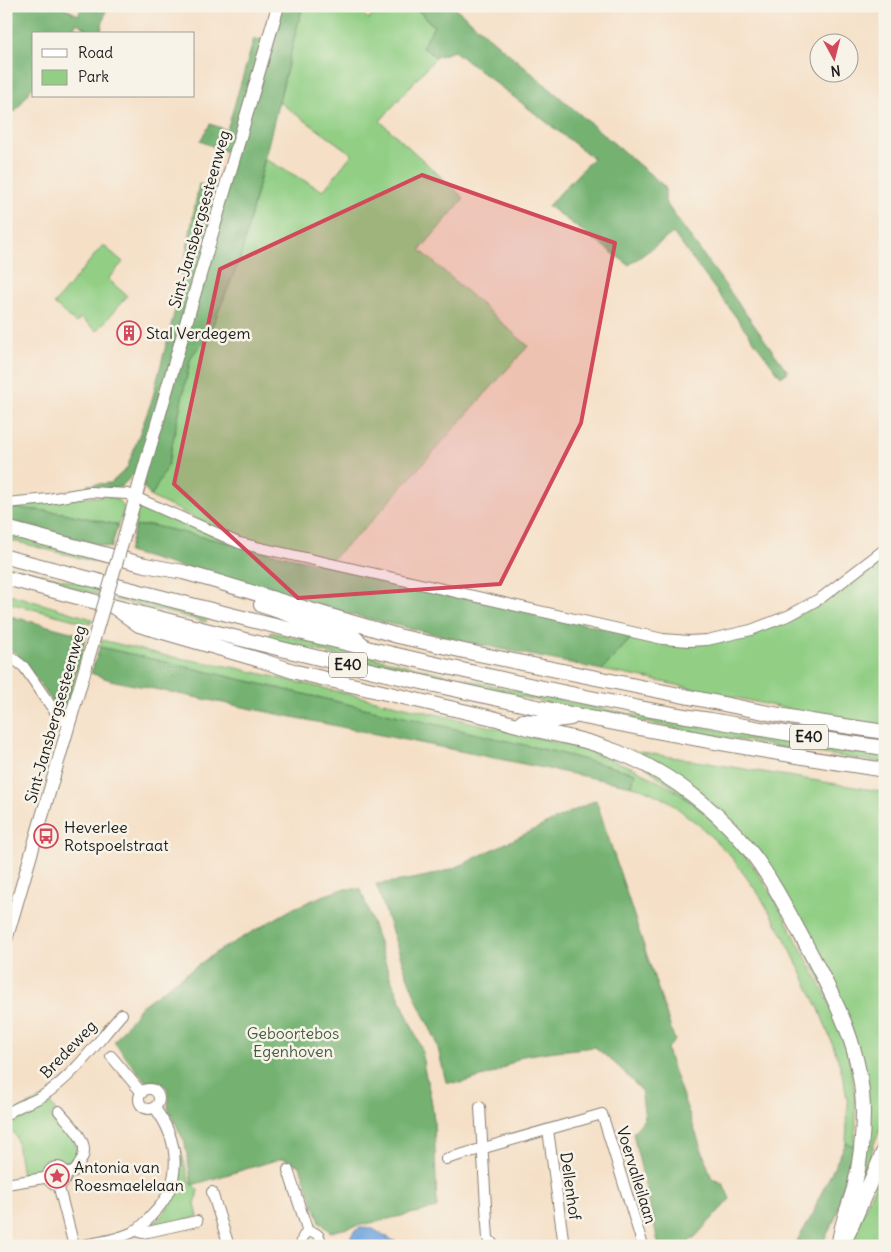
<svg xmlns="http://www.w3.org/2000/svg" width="891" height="1252" font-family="Delius,sans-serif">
  <rect width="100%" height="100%" fill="#f7f3e8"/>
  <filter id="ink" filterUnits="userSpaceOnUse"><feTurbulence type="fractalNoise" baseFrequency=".02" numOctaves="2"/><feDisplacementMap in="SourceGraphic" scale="10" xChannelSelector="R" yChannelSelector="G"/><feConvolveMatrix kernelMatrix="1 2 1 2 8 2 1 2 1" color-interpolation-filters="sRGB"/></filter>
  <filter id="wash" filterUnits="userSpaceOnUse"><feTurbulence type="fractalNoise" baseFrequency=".0096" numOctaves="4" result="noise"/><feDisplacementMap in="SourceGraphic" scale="20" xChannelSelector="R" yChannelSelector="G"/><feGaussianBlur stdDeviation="1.12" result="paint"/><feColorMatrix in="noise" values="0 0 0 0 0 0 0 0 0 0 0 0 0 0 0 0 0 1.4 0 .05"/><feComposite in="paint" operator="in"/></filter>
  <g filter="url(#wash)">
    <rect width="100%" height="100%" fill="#f5e0c7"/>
    <path fill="#92cf85" stroke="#577650" d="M303,6H351L369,19L380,6H414L434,27L422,47L436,57L380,121L464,198L420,250L528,346L368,525L331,560L232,535L151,497L168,464L191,356L209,334L240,259L265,159L323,191L352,154L279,102L298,23Z
      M103,245L123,262L108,279L127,296L97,331L81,318L76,323L54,304Z
      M91,497C108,497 115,493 125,509L118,525L64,513L6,507Z
      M146,506L238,546L150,525L135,527L137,512L141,507Z
      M6,533L108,560L107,565L6,539Z
      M885,554V726L825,717L649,679L602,670L634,635L687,644L794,617Z
      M6,565L100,589L99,595L6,570Z
      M6,593L92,619L90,624L6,602Z
      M116,594L208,617L206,622L115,599Z
      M271,632C375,658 479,684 583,705C683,725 784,742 885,757V763C677,734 472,688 269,639Z
      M102,640L167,656L232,667L548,740L591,752L636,769L677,792L708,816L735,843L754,867L774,897L829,1002L842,1033L850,1063L855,1093L856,1125L854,1146L846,1143L848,1106L844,1080L837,1056L819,1009L783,935L760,896L730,855L699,825L667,800L641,788L632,786L635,773L555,752L100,647Z
      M623,749L885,792V1123L877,1136L862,1178L866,1073L760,856Z
      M45,1097L56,1111L50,1115L61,1130L64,1128C71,1135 80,1147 76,1158C74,1161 70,1165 67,1167L65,1162L43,1166L44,1172L22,1175L16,1136L6,1124V1120L23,1108Z
      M181,1150L189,1181L198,1190L195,1204L198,1217L147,1230C173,1209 183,1183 181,1150Z
      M885,1163V1246H848Z"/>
    <path fill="#75b272" stroke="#486747" d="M6,6H60L78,15L83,6H107L101,30L103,34H94L77,23L70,34H34V85L15,112L6,106Z
      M278,6H303L298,23L240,259L209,334L191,357L168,464L151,497L134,474L121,487L89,491L87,485L111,483L127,468L152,400L179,294L199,184L218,190L229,153L200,141L210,124L227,130L254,39L268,40Z
      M414,6H453L665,187V202L788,372L781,377L673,233L629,265L548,206L593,158L454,51L436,57L422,47L434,26Z
      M6,507L64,513L118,525L111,548L6,520Z
      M150,525L634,635L602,670L473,643L340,612L128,552L135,527Z
      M6,615L86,636L69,701L62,708H57L22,659L6,645Z
      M100,647L555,752L635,773L632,786L110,680L91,673Z
      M596,800L675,1041L667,1049L670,1060L712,1179L723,1183L730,1199L696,1236L684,1246H659L633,1133L645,1118L641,1090L619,1067L595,1047L547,1052L523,1056L495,1073L460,1083L446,1082L436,1040L420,1008L405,970L376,884C407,881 449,874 475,858Z
      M343,889H361L390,976L422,1050L424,1068L431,1098L434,1120L437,1208L330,1232L320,1222L300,1166L283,1158L192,1185L185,1143L168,1108L169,1096L167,1088L160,1082L145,1081L114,1042L141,1006L215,953L294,908L322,896Z
      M846,1143L854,1146L846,1187L834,1221L821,1246H794L814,1212L817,1202Z"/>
    <path fill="#72a6df" stroke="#47617e" d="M360,1228H371L396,1242L400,1246H351C349,1237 352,1232 360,1228Z"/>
  </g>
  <g filter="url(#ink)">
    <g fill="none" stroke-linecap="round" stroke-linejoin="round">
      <g stroke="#887e72" stroke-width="12">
        <path id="minor" d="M6,503L49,499L90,492L128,494L239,543L663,639L689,641L707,640L751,630L790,615L821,598L885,549
          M6,653L24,667L60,719L63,720
          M111,1056L142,1093
          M139 1099a10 10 0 1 1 20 0a10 10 0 1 1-20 0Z
          M480,1107L488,1239L492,1243
          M59,1111C67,1121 85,1137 84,1151C84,1154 82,1159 80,1162C78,1169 73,1173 66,1174
          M6,1115C17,1105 32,1103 44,1095C76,1074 97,1042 122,1014
          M548,1130L564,1246
          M446,1159L602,1114L643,1246
          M48 1176a9 9 0 1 1 18 0a9 9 0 1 1-18 0Z
          M288,1170L308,1232
          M6,1184L44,1178L49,1177
          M58,1184L74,1246
          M212,1192L229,1246
          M135,1230L142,1233L148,1232L197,1221
          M79,1246C97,1242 119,1240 135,1231C141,1227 147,1221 152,1215C184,1184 180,1140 154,1107
          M302,1246C299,1227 324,1228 320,1246"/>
      </g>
      <g stroke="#887e72" stroke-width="14">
        <path id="major" d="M127,527L278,6
          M6,940L88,659"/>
      </g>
      <g stroke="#887e72" stroke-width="16">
        <path id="highway" d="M6,528L145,565L183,572L215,581L307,609L398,636L464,651L753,710L811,721L885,732
          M6,557C215,612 424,665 635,707C660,712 685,716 711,720C769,731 827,740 885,748
          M6,578C296,656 588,726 885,770
          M261,605L353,636L363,645
          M114,607L139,625L260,660L296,672L497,719C523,728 550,733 577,739C602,745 633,757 655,770C686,787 725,819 747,847C769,874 785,906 802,937C832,994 863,1046 863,1113C863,1138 860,1164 854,1188C849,1206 841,1223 839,1243
          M523,721L541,722L571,718
          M845,1236L848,1234L885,1148"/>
      </g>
      <use href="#minor" stroke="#fff" stroke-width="10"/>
      <use href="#major" stroke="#fff" stroke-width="12"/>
      <use href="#highway" stroke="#fff" stroke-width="14"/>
      <g stroke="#887e72" stroke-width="14" stroke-linecap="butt">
        <path id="major-bridge" d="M88,659L127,527"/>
      </g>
      <use href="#major-bridge" stroke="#fff" stroke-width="12"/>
    </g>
  </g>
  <path fill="#d1495b" fill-opacity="0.2" stroke="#d1495b" stroke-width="4" stroke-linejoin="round" d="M422,175L615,243L581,423L500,584L298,598L174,484L220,269Z"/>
  <defs>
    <g id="building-ring" transform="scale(1.25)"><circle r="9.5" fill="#f7f3e8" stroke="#d1495b" stroke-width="1.5"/><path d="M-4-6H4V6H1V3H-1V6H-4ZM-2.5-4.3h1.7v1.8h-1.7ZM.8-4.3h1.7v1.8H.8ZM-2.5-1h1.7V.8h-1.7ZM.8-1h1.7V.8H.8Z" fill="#d1495b"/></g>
    <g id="bus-ring" transform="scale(1.25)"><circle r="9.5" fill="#f7f3e8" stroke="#d1495b" stroke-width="1.5"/><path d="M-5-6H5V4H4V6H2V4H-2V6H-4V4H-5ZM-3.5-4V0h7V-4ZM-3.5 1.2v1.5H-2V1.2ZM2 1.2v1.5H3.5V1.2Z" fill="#d1495b"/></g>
    <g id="sight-ring" transform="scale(1.25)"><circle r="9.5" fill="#f7f3e8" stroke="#d1495b" stroke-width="1.5"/><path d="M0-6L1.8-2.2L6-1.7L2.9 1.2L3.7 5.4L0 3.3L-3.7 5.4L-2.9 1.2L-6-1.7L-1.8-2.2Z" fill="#d1495b"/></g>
  </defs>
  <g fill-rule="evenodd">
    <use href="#building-ring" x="129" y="333"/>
    <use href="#bus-ring" x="46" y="836"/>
    <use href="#sight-ring" x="57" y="1176"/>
  </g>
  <g text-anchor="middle" stroke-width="5" stroke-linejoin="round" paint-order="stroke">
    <g fill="#f7f3e8" stroke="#5e5c59" stroke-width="1">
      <rect x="329" y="652.5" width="38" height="25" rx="4"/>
      <rect x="790" y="724.5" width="38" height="25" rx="4"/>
    </g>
    <g font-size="15" font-weight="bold" fill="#1c1c1c">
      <text x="348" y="670">E40</text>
      <text x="809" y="742">E40</text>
    </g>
    <g font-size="16" fill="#1c1c1c" stroke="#f7f3e8">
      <text transform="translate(199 219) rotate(-74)" y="6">Sint-Jansbergsesteenweg</text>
      <text transform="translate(55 714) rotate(-74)" y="6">Sint-Jansbergsesteenweg</text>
      <text transform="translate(68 1049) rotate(-46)" y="6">Bredeweg</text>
      <text transform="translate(637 1175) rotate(73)" y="6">Voervalleilaan</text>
      <text transform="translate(571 1186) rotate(82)" y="6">Dellenhof</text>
    </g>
    <g font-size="16" fill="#1c1c1c" stroke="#f7f3e8" text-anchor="start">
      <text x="146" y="339">Stal Verdegem</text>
      <text x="64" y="833">Heverlee<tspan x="64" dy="18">Rotspoelstraat</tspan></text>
      <text x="74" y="1173">Antonia van<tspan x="74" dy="18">Roesmaelelaan</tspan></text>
    </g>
    <g font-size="16" fill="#455b41" stroke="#f7f3e8">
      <text x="293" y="1039">Geboortebos<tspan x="293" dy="18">Egenhoven</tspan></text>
    </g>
  </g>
  <rect width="891" height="1252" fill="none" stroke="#f7f3e8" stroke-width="25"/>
  <rect x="32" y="32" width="162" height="65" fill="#f7f3e8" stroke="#9f9d96"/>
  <rect x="42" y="49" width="25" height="8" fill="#ffffff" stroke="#9f9d96"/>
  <text x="78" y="58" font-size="15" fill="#1c1c1c">Road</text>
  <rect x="42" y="70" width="25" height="15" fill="#92cf85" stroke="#9f9d96"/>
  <text x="78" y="82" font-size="15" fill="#1c1c1c">Park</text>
  <g transform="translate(834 58) rotate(173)"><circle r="24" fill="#f7f3e8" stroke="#9f9d96"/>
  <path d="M0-4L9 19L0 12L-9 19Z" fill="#d1495b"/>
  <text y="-8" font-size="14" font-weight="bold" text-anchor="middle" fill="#1c1c1c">N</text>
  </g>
</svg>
